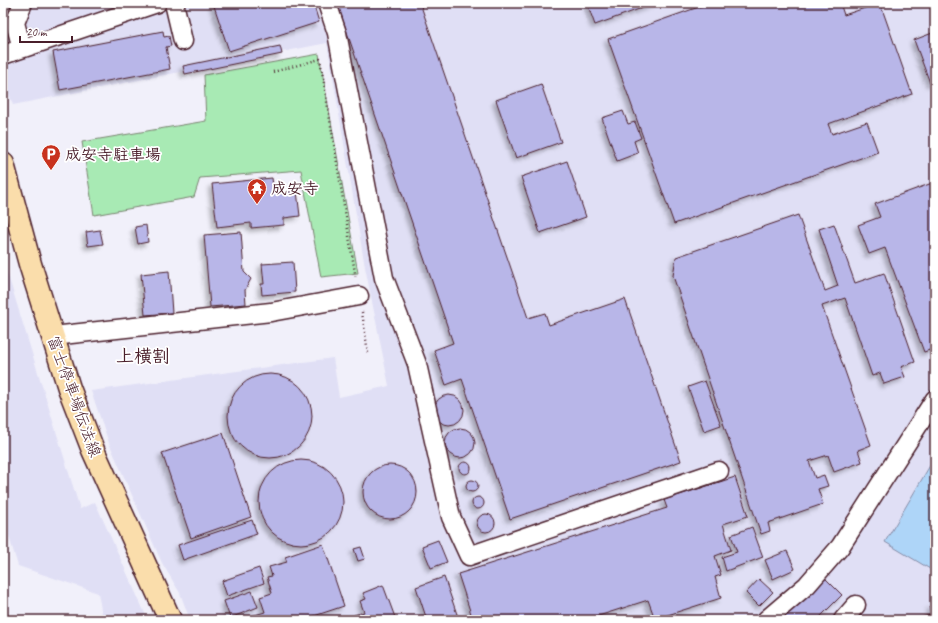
<svg xmlns="http://www.w3.org/2000/svg" width="938" height="623" font-family="Caveat,'Klee One',sans-serif">
  <defs>
    <filter id="shadow"><feDropShadow dx="-3.5" dy="3.5" stdDeviation="2" flood-color="#0004"/></filter>
  </defs>
  <rect width="100%" height="100%" fill="#f1f0fa"/>
  <filter id="ink" filterUnits="userSpaceOnUse"><feTurbulence type="fractalNoise" baseFrequency=".025" numOctaves="2"/><feDisplacementMap in="SourceGraphic" scale="8" xChannelSelector="R" yChannelSelector="G"/><feConvolveMatrix kernelMatrix="1 2 1 2 8 2 1 2 1" color-interpolation-filters="sRGB"/></filter>
  <g filter="url(#ink)">
    <path fill="#e0dff5" d="M3,3H935V620H190L180,593L162,563L109,443L91,391L333,358L339,397L389,386L365,267L327,43L13,105L3,77Z
      M3,259L80,509L95,502L148,620H103L98,593L18,566L3,517Z"/>
    <path fill="#a8eab4" stroke="#798470" d="M319,54L358,273L321,277L301,170L200,178L194,197L94,215L82,142L206,121L204,75Z"/>
    <path fill="#aed5f8" stroke="#868ca6" d="M935,457V572L885,542Z"/>
    <path fill="#b8b6e8" stroke="#4a1f2b" filter="url(#shadow)" d="M213,3H313L319,22L229,51Z
      M337,3H420L528,318L545,313L549,325L625,299L681,461L510,519L462,379L446,385L434,350L453,343Z
      M587,3H656L595,25Z
      M710,3H840L844,15L880,3L912,94L828,124L832,134L867,122L878,152L674,224L608,39Z
      M163,31L164,37L169,36L171,46L166,47L170,69L60,90L53,52Z
      M935,32V82L930,83L914,40Z
      M280,46L282,54L185,74L183,66Z
      M541,84L561,142L516,158L496,100Z
      M623,111L628,124L635,122L641,138L634,141L638,153L617,161L602,118Z
      M567,161L586,217L540,233L521,177Z
      M272,178L274,194L297,191L300,216L284,218V225L251,228V223L217,227L212,184Z
      M935,182V348L924,352L885,248L869,254L858,225L880,217L875,204Z
      M798,215L825,291L838,286L819,229L834,224L855,283L884,273L915,362L901,367L905,377L884,384L880,373L872,376L845,298L822,306L871,445L858,450L862,462L834,472L828,455L809,461L815,478L824,475L828,486L818,489L823,504L768,523L770,531L761,534L673,276L676,257Z
      M146,225L148,242L138,244L135,227Z
      M100,230L103,244L88,246L86,232Z
      M241,232L244,272L251,279L245,290L246,304L210,307L204,235Z
      M293,262L295,292L262,295L261,284H264L262,264Z
      M169,271L172,313L145,315L141,274Z
      M228 416a42 42 0 1 1 84 0a42 42 0 1 1-84 0Z
      M705,381L721,425L704,431L688,387Z
      M434 410a15 15 0 1 1 30 0a15 15 0 1 1-30 0Z
      M445 443a15 15 0 1 1 30 0a15 15 0 1 1-30 0Z
      M223,433L251,517L191,538L162,453Z
      M259 502a42 42 0 1 1 84 0a42 42 0 1 1-84 0Z
      M459 468a6 6 0 1 1 12 0a6 6 0 1 1-12 0Z
      M363 492a27 27 0 1 1 54 0a27 27 0 1 1-54 0Z
      M735,477L748,516L723,524L731,550L715,556L721,575L715,577L721,598L655,619L648,600L586,620H473L458,574L667,508L664,500Z
      M466 486a6 6 0 1 1 12 0a6 6 0 1 1-12 0Z
      M472 503a6 6 0 1 1 12 0a6 6 0 1 1-12 0Z
      M477 523a9 9 0 1 1 18 0a9 9 0 1 1-18 0Z
      M252,520L257,534L183,560L178,545Z
      M752,527L763,557L726,571L722,557L737,552L731,535Z
      M438,540L447,562L431,568L422,546Z
      M323,544L344,606L302,620H249L248,617L265,612L260,597L272,593L267,577L272,576L269,567L287,562L285,557Z
      M361,547L365,559L358,561L354,549Z
      M787,551L795,569L773,579L765,560Z
      M259,568L264,583L227,596L222,581Z
      M821,574L842,595L817,620H775Z
      M444,577L459,620H427L416,587Z
      M759,579L773,592L759,606L746,593Z
      M383,585L396,620H356L354,615L364,612L360,601L366,599L363,593Z
      M252,591L258,607L230,618L224,601Z
      M935,605V620H934L929,607Z
      M930,615L932,620H914Z"/>
    <g fill="none" stroke-linecap="round" stroke-linejoin="round">
      <g stroke="#4a1f2b" stroke-width="21">
        <path id="minor" d="M174,3L183,41
          M327,3L337,33L384,278L417,364L451,517L469,556L719,471
          M22,48L15,23L23,3
          M3,55L157,3
          M53,336L271,312L359,296
          M766,620L807,585L840,547L935,399
          M843,620L856,605"/>
      </g>
      <g stroke="#4a1f2b" stroke-width="25">
        <path id="major" d="M3,164L30,264L69,388L93,450L170,620"/>
      </g>
      <path stroke="#4a1f2b" stroke-width="2.5" stroke-dasharray="1 3" stroke-linecap="butt" d="M273,72L320,59L356,279
        M362,312L368,353"/>
      <use href="#minor" stroke="#fff" stroke-width="18"/>
      <use href="#major" stroke="#faddab" stroke-width="22"/>
    </g>
  </g>
  <defs>
    <g id="parking-pin" transform="scale(1)"><path d="M0 17L-7.5 6A9.5 9.5 0 1 1 7.5 6Z" fill="#c8321e" stroke="#fff"/><path d="M-3.5-5.5H1a3.5 3.5 0 0 1 0 7H-1V5.5H-3.5ZM-1-3.4V-.6H.8a1.4 1.4 0 0 0 0-2.8Z" fill="#fff"/></g>
    <g id="temple-pin" transform="scale(1)"><path d="M0 17L-7.5 6A9.5 9.5 0 1 1 7.5 6Z" fill="#c8321e" stroke="#fff"/><path d="M0-6L5-2H3V0L6.5 2.5H4V6H1.5V3h-3V6H-4V2.5H-6.5L-3 0V-2H-5Z" fill="#fff"/></g>
  </defs>
  <g fill-rule="evenodd">
    <use href="#parking-pin" x="51" y="154"/>
    <use href="#temple-pin" x="257" y="188"/>
  </g>
  <g text-anchor="middle" stroke-width="3.5" stroke-linejoin="round" paint-order="stroke">
    <g font-size="16" font-weight="bold" fill="#4a1f2b" stroke="#fff" text-anchor="start">
      <text x="65" y="160">成安寺駐車場</text>
      <text x="271" y="194">成安寺</text>
    </g>
    <g font-size="16" fill="#4a1f2b" stroke="#fff">
      <text transform="translate(75 396) rotate(70)" y="6">富士停車場伝法線</text>
    </g>
    <g font-size="18" font-weight="bold" fill="#4a1f2b" stroke="#fff">
      <text x="143" y="362">上横割</text>
    </g>
  </g>
  <rect width="938" height="623" fill="none" stroke="#fff" stroke-width="16"/>
  <rect x="8" y="8" width="922" height="607" fill="none" stroke="#4a1f2b" stroke-width="1.5" filter="url(#ink)"/>
  <path d="M20 36v6h52v-6" fill="none" stroke="#4a1f2b" stroke-width="2"/>
  <text x="26" y="36" font-size="12" fill="#4a1f2b" stroke="#ffffff" stroke-width="3" paint-order="stroke">20 m</text>
</svg>
